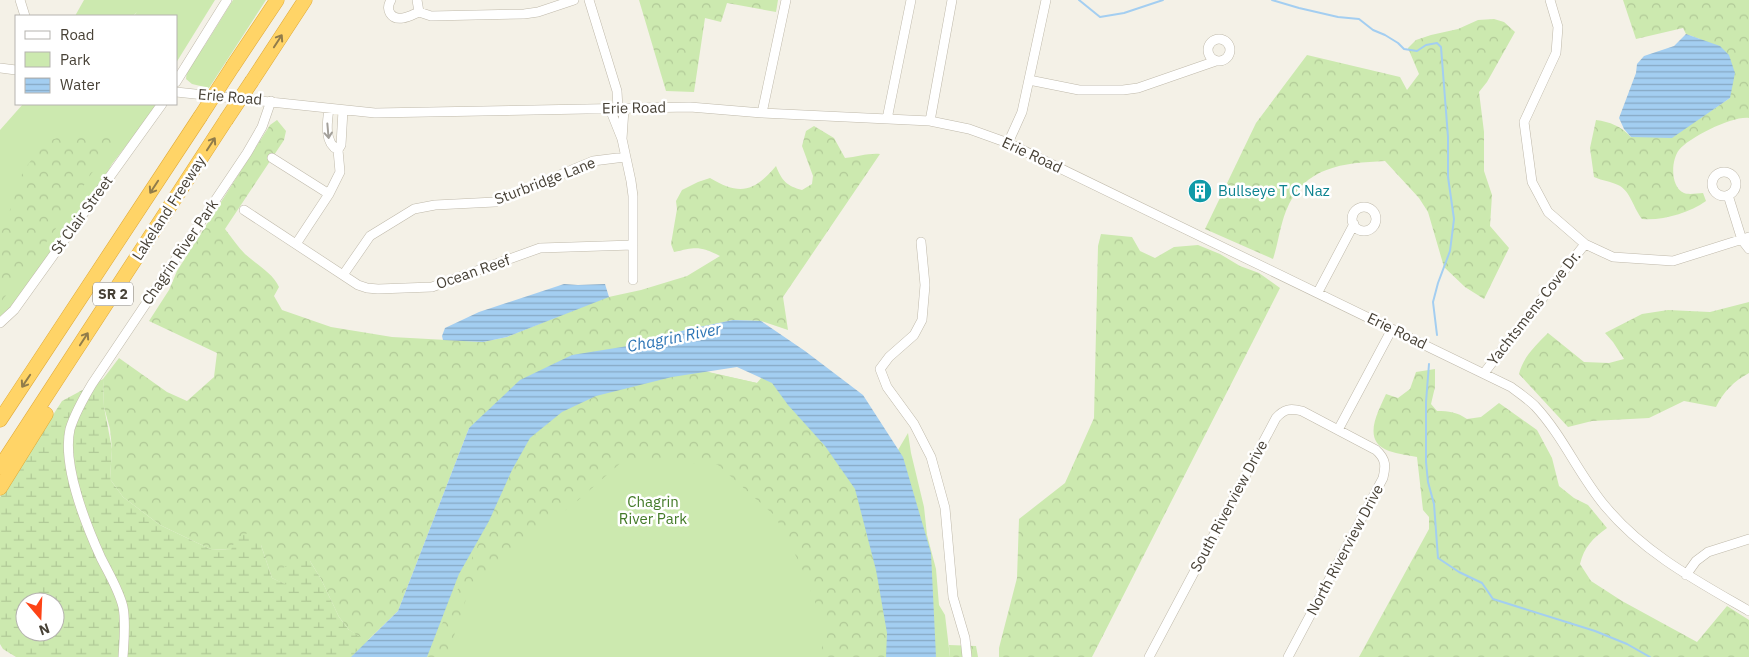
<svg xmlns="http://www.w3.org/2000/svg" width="1749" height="657" font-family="'IBM Plex Sans',sans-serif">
  <defs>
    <pattern id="forest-crowns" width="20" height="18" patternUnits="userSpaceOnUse" patternTransform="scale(1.25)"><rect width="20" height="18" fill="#cce9af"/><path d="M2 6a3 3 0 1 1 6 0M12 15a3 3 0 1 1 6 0" fill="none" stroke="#b1c997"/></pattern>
    <pattern id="wetland-marsh" width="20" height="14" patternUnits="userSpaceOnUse" patternTransform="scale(1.25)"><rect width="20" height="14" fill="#cce9af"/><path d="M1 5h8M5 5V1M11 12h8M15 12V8" fill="none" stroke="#b1c997"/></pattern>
    <pattern id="water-rules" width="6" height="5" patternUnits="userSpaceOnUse" patternTransform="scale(1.25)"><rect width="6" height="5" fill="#a3cef1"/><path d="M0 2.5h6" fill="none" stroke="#87a9c4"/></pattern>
  </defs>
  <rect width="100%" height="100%" fill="#f4f1e7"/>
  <path fill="#cce9af" d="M84,0H215L176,63V16H134L137,12L133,16H75Z
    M233,0H266L209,88L192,84L186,79L187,69L205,45Z
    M23,104H158L112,164L98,188L18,301L0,319V130Z
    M781,354L888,467L908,433L911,453L924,507L927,535L936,569L939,605L945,615L950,657H328L349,630L396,656L472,437L660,361L757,383Z"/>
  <path fill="url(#forest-crowns)" d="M639,0H778L776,12L727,3L721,22L705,18L694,92L666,91Z
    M1623,0H1749V118C1732,116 1690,137 1679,150C1671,160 1670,187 1684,193C1689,195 1698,193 1703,193L1706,201C1689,213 1662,221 1642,219C1634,209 1630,190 1618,185C1610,181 1603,181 1594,177L1590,148L1596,120C1610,122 1621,126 1631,137H1672L1730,98L1700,39L1686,34L1683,28L1636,39Z
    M1494,19L1504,22L1515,32L1487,82L1479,92L1484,132V171L1492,195L1490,226L1509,248L1484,299L1465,287L1444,267L1428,212L1419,198L1385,161C1343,163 1304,166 1286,211C1280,226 1278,244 1273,259L1205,229L1256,123L1307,55L1400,77L1407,90L1419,74L1408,48L1416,40L1431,35L1458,29L1478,20Z
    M277,120L286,131L284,140L225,229C232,238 238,247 245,254C257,265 273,273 279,287L274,296L282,310L331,327L392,337L483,342L507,337L604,298L641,290L687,276L720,256C700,246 696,247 674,252L671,244L677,209L676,201L682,190L698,182L710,178C740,196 754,192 776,166C782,181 787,186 802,190L812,184L813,176L802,146L806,131L814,126L834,138L845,158C857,157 868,153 880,154L783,297L788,330L761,321L733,320L685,330L628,346L469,428L398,611L367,641L349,630L339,617L321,579L310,561L286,585L272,578L261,545L231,550L210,549L160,525L123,497L110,479L112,449L110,429L104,407L103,379L119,358L167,392L187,401L214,377L217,353L149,321L169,290L177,271L270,125Z
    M108,134L117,142L91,174L66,214L28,268L0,303V220L10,210L23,171L45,142L60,137Z
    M1101,234L1132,237L1140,251L1155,258L1174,247L1198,245L1220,254L1240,266L1259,273L1280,288L1092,657H999V648L1017,578L1019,519L1065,483L1094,418L1098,246Z
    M1749,302V373C1734,381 1723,392 1716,407L1684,401L1649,418L1592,421L1568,427L1519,374C1523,357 1536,345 1548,333L1584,362L1609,363L1624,359L1613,342L1605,333L1642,314L1668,310L1710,312Z
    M1435,369V387L1431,404L1437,411C1449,411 1457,412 1467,419L1481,417L1499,403L1537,430L1552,458L1559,486L1574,498L1588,505L1607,528C1593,538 1584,547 1580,564L1591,581L1622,601L1697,642L1727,606L1749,620V657H1359L1429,529V517L1423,510L1417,457C1408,455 1398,454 1389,451C1361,441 1378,412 1386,394L1398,398L1410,389L1416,372Z
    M707,372L757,383L762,379L772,383L788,405L825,446L855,489L876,570L887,633L886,657H821L824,625L801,566L775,516L718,465L624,460L575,503L540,529L489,576L470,587L447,657H427L512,470L530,438L562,412L596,396L672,377Z
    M949,645L976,646L978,657H950Z"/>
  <path fill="url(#wetland-marsh)" fill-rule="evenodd" d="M103,379L104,407L112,449L110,479L123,497L160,525L210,549L231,550L236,538L250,532L261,545L272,578L285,584L283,568L299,558L310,561L321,579L339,617L349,630L367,641L351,657H16L3,649L0,644V497L62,401ZM25,602H55V632H25Z"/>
  <path fill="url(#water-rules)" d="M1686,34L1720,46L1729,55L1735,73L1730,98L1672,138L1631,137L1624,129L1619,118L1636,73L1637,64L1644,56L1674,46Z
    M564,284L578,285L605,284L609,297L507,337L483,342L443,340L442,336L445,328L479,312Z
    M733,320L761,321L805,351L863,395L903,457L931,553L936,657H886L887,633L876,570L855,489L825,446L788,405L772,383L737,367L672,377L596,396L562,412L530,438L512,470L489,521L459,574L427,657H351L398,611L469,428L520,380L572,355L628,346L685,330Z"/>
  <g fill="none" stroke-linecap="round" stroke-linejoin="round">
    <path stroke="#a3cef1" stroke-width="2" d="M1079,0L1100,17L1124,13L1163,0
      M1272,0L1299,8L1338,17L1359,19L1373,30L1385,35L1398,43L1404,49L1417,51L1426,45L1437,43L1441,47L1448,137V177L1454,219L1450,251L1438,283L1433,302L1437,335
      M1429,364L1426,402V462L1428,482L1434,504L1438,558L1459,572L1482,583L1493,599L1595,631L1627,644L1650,657"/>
    <g stroke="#bfb9aa" stroke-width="10">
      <path id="minor" d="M20,0L25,16
        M391,0C385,10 391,20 403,18C409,17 414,14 419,12L431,16L524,14L538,12L574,0
        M417,0L419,12
        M589,0L617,91L618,109
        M1550,0L1558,27L1556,53L1524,122L1532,182L1548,212L1585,244L1613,257L1673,261L1749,237
        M1208 50a11 11 0 1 1 22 0a11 11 0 1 1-22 0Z
        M0,68L16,70
        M1029,80L1079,90H1123L1138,88L1216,61
        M176,82L227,0
        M176,92L375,113L690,107L762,113L930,121L969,129L1008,143L1511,387C1519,393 1528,399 1535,406C1563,436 1579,475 1605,506C1644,553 1697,581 1749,611
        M329,109C327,122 324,143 338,150
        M610,109L622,139L631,181L633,196V280
        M762,113L786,0
        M887,119L911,0
        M930,121L952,0
        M622,139L624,109
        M1008,143L1022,112L1046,0
        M272,158L329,194
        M1712 184a12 12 0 1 1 24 0a12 12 0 1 1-24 0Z
        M1728,195L1742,240L1749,249
        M1352 219a12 12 0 1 1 24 0a12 12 0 1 1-24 0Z
        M244,210L358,285L367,288L378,289L432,287L540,248L633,245
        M921,242L925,285L922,320L914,335L889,357L880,369L887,387L914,424L931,457L945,508L953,597L965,638L967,657
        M296,244L329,194L340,172L338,150L341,145L343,110
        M343,275L370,236L414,209L435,205L495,202L593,161L625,157
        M1318,292L1354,224
        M0,323L14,310L162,104
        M1484,373L1585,244
        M1338,430L1392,329
        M1686,575L1696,561L1708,552L1749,539
        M123,657C124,641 126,623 123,607C119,590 109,574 101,558C86,525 62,465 70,429C75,413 83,399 92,384L247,153L262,127L271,101
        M1149,657L1276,418C1284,409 1290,408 1302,411L1376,450C1386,459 1386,466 1383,478L1288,657"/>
    </g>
    <g stroke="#e0a936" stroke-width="15">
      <path id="highway" d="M233,66L277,0
        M252,81L305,0
        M0,420L200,117
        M0,467L226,120
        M0,488L46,414"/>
    </g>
    <use href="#minor" stroke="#fff" stroke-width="9"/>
    <use href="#highway" stroke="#ffd467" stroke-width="14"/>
    <g stroke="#e0a936" stroke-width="15" stroke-linecap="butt">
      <path id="highway-bridge" d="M200,117L233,66
        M226,120L252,81"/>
    </g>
    <use href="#highway-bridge" stroke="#ffd467" stroke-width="14"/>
  </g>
  <defs><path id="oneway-shaft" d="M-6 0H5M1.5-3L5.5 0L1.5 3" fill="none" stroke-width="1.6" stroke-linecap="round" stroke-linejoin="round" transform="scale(1.25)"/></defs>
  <g stroke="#917c4a">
    <use href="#oneway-shaft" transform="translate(278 41) rotate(-57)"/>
    <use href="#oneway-shaft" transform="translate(211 144) rotate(-57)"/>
    <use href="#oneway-shaft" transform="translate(154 187) rotate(123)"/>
    <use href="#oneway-shaft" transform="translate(84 339) rotate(-57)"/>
    <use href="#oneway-shaft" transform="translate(26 381) rotate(124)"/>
  </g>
  <use stroke="#a3a09a" href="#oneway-shaft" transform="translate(328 131) rotate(85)"/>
  <defs>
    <g id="building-disc" transform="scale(1.25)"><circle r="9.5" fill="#0f9aa8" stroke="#fff"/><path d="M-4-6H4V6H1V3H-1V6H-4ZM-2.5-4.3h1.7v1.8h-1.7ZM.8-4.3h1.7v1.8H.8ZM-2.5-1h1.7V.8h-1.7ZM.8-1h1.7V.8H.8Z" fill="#fff"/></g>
  </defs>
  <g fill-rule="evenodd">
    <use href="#building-disc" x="1200" y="191"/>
  </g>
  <g text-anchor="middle" stroke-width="5" stroke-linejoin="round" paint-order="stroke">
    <rect fill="#fff" stroke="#7e7a72" stroke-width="1" x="93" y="282.5" width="40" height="23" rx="4"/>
    <g font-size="14" font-weight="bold" fill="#474136">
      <text x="113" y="299">SR 2</text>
    </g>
    <g font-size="15" fill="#474136" stroke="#fff">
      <text transform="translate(230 97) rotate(5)" y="5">Erie Road</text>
      <text transform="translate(634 108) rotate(-1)" y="5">Erie Road</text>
      <text transform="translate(1032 155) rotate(25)" y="5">Erie Road</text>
      <text transform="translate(545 181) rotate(-21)" y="5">Sturbridge Lane</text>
      <text transform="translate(169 208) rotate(-57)" y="5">Lakeland Freeway</text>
      <text transform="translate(82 215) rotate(-54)" y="5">St Clair Street</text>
      <text transform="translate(180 252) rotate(-56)" y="5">Chagrin River Park</text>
      <text transform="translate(473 272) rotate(-19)" y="5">Ocean Reef</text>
      <text transform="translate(1534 308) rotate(-52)" y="5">Yachtsmens Cove Dr.</text>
      <text transform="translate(1397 331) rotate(26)" y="5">Erie Road</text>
      <text transform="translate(1229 506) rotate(-62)" y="5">South Riverview Drive</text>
      <text transform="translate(1345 550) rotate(-62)" y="5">North Riverview Drive</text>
    </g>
    <g font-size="15" fill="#0d838f" stroke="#fff" text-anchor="start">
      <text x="1218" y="196">Bullseye T C Naz</text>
    </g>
    <g font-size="15" fill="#437a28" stroke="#fff">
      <text x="653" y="507">Chagrin<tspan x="653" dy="17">River Park</tspan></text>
    </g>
    <g font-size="16" font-style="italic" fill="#2d75b5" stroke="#fff">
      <text transform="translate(674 337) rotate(-11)" y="6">Chagrin River</text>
    </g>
  </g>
  <rect x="15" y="15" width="162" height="90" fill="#ffffff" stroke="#b5b3af"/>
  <rect x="25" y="31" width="25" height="8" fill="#ffffff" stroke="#b5b3af"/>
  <text x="60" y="40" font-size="15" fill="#474136">Road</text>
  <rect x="25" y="52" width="25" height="15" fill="#cce9af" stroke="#b5b3af"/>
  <text x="60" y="65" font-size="15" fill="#474136">Park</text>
  <rect x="25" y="78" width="25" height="15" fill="url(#water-rules)" stroke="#b5b3af"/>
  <text x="60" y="90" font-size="15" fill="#474136">Water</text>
  <g transform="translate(40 617) rotate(161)"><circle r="24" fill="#ffffff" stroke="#b5b3af"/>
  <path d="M0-4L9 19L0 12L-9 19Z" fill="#fd4316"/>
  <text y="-8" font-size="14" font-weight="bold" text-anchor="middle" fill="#474136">N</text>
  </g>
</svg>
